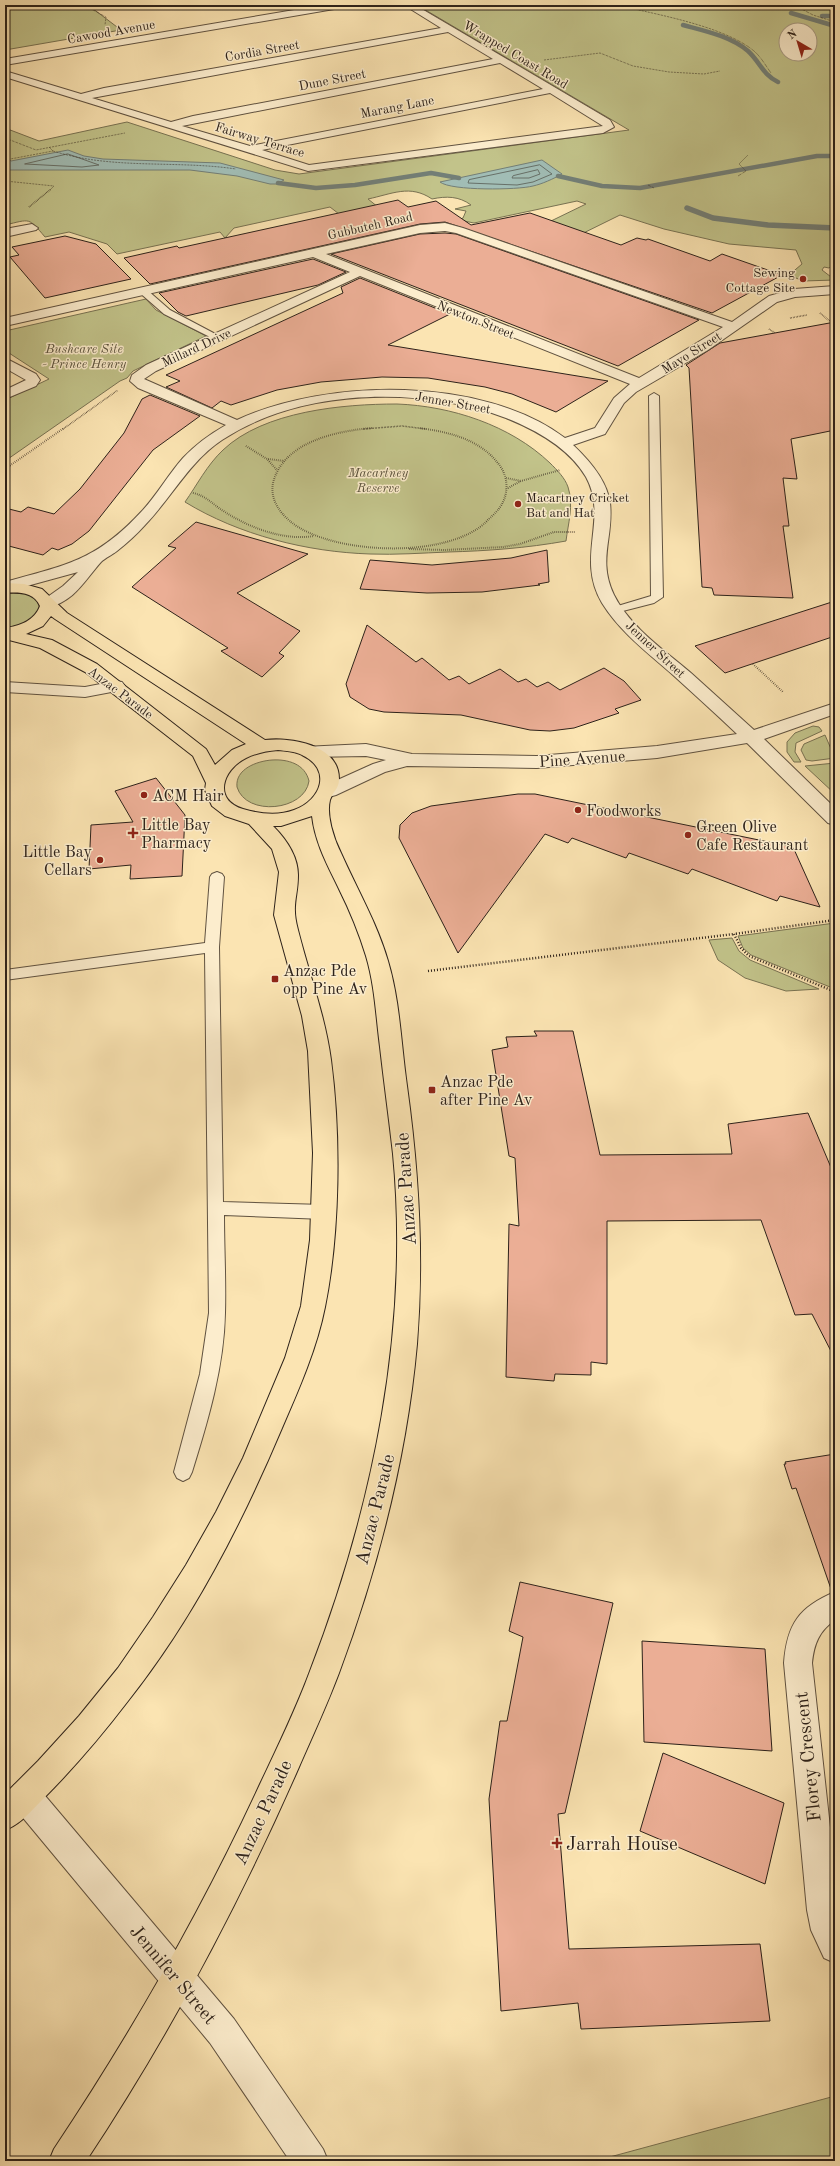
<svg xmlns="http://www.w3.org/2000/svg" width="840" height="2166" font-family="'Old Standard TT',serif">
  <rect width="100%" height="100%" fill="#fbe4b2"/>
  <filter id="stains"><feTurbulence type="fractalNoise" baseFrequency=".005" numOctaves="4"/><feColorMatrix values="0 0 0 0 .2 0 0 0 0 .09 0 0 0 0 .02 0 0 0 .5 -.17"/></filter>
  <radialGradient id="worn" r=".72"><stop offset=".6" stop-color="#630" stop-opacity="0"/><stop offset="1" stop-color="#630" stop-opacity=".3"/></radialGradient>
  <path fill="#c2c38a" stroke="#787252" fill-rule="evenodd" d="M5,5H88L121,30L5,50Z
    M417,5H835V264L829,268L824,267L822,270L835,280L803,281L789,275L802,264L796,250L729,244L664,229L620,215L549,250L516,238L586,204L577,201L474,223L459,220L463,218L466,211L455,209L471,205C459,196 446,196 432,199C410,184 392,194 368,199L398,223L361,231L330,207L234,228L225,238L220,232L117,254L107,244L69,232L45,237C28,217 31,219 5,225V128L39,141L127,122L275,170L299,174L629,130ZM786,30H810V54H786Z
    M146,299L156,310L206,336L133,371L127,378L120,381L5,461V400L49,379L9,353L5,349V331Z
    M397,404C451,406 510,425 550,463C557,470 565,478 568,487C574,505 568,524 566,541C527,548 487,551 448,552C422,553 396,555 370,554C307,552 239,535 185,502C197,485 207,465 223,450C264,411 343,404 397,404Z
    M5,592C17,593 35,591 39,606C37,622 18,626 5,628Z
    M813,726L819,727L822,731L796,743L795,752L801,762H794L787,752V742L795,733Z
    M825,735L835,758L812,761L806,760L801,750L804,744Z
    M272,760C288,759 305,764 309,781C305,811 246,817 237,787C235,769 257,761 272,760Z
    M835,763V794L805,766Z
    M835,923V987H830L751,955L743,948L738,936Z
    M732,938L739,951L750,960L819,989L786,991L745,978L718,960L709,940Z
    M835,2096V2161H595Z"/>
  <path fill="#a1bdb5" stroke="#737f77" d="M68,150L84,156L103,159L220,163L284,180L277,184H270L237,176L190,170H5V157L11,161Z
    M542,160L562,174C553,179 542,184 533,186C518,190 451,191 440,182Z"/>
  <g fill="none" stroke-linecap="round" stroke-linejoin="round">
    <path stroke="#677068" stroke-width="1" d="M68,154L99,165L82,167L25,164Z
      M540,165L552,174L533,182L517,185L468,183L469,180Z
      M538,170L540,174L529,178H512L513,176Z"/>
    <path stroke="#737f77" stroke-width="4.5" d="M791,13L835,26
      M822,16H832
      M683,25C705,31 730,36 748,51C760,62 763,75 778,82
      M558,176L602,186L640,188L817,156H835
      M278,183L316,188L355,185L431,173L459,178"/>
    <path stroke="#737f77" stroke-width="5.5" d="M687,208L713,218L768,225L835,228"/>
  </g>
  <path fill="#ebae95" stroke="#2d221a" d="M398,200L408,207L436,201L471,225L530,213L621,245L637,238L646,240L648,239L710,261L722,254L782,275L712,313L445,222L420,224L150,284L124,258L177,246L179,248Z
    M445,233L456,234L699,320L618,366L331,254L420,234Z
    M65,236L96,244L131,279L45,298L10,257L19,255L12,247Z
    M313,259L346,272L318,285L186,316L178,312L159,293Z
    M360,278L450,314L388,345L608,381L556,412L512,394L485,387L428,378L382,377L321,382L277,390L231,405L221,401L212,408L166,387L180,381L166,375L343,293L341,287Z
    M835,322V430L791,439L797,479L783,478L789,526H783L793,598L714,595L712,588L702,587L689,368L686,365L720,343Z
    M150,395L200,416L153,450L89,531L72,544L58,550L52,548L43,555L5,545V508L21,512L28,507L54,514L80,489L124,433L142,399Z
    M196,522L308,554L237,593L300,631L279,653L284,656L262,677L221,651L228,648L132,587L176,548L168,546Z
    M547,550L549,582L538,584L540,585L482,592L427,593L360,589L370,560L432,565L511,558Z
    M835,601V636L725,673L695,646Z
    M367,625L416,662L422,658L449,680L459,676L469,684L500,669L518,682L526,679L537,687L548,682L560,690L604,668L624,681L641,700L615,709L619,713L574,728L550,731L530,730L461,715L384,712L369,709L350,697L346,684Z
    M156,778L185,815L182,876L130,879L131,865L89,869L91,825L133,822L115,791Z
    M518,794H535L793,847L820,907L780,896L777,901L692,869L688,874L629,853L626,858L572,838L568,843L545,834L458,953L399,838L400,825L412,813L431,806Z
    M534,1031H573L600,1155L732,1154L728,1124L808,1113L835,1177V1359L812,1314L795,1315L761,1220L607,1221V1364L591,1362V1375L555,1374L554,1381L506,1377L509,1224L519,1226L515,1158L509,1156L492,1050L508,1047L506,1037L537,1036Z
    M835,1454V1588L831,1589L796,1488L792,1489L784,1464H786L785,1462Z
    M520,1582L613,1603L565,1813L558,1814L569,1949L760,1944L770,2021L581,2029L578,2003L501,2011L489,1799L500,1721H507L523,1637L509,1631Z
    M642,1641L765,1649L772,1751L644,1742Z
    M663,1753L784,1803L765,1884L640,1831Z"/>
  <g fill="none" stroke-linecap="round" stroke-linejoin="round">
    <g stroke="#605240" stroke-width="2">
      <path id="service" d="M140,289H146L170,310L221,337L214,339L164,314L140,293Z
        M654,393L659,396L663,597L654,603L615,613L611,612L609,610L611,608L651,596L649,396Z
        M217,872L222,874L224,877L219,947L223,1202L324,1205L330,1207L332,1212L330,1217L324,1219L224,1215C224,1248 226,1281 225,1313C224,1367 208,1421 192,1472L189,1478L183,1481L177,1478L174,1472L200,1374L209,1313L205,953L5,980V970L205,943L210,877L212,874Z"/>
    </g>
    <g stroke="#605240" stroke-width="2">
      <path id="minor" d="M324,5H345L340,8L5,65V59Z
        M404,5H415L610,120L614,127L603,133L308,171L5,77V71L81,94L104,88L441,28ZM448,32L493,59L193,116L171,122L92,98ZM500,63L543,89L250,146L182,126ZM550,93L603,126L309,165L262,150Z
        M445,223L463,228L732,322L769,296L794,289L835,286V294L795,297L777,302L708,350L636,392L624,403L605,434L573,445C589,460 607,480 610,503C614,537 597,560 614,595C630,627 664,650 691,673C712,692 733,711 754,730L835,703V714L764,739L835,808V825L828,823L747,743L657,758L537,768L407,766L385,772L336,795L329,797L322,795L320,791L322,787L373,764L386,760L366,756L309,757L303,755L300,751L303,747L366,744L412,754L537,756L657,746L737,734C716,714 694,694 673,675C648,653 620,632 602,603C575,557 609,519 586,477C569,448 536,430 506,418C420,386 301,388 222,440C189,462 172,497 145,525C136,535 127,543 117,551C112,555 105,558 101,562C84,581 75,601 47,608L41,606L39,603L63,586L78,572L5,592V582C66,565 96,561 142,511C157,495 168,475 183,458C195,445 210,434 226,425L138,388L130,381L132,375L146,365L350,272L313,257L5,326V318L420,225ZM445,231L456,233L723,327L639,378L326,254L420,233ZM360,276L630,384L614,398L595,428L565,438C483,376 327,378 237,420L144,379L156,371Z
        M32,224L38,228L36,230L5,237V229Z
        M5,358L36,374L40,380L36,386L5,399V390L26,380L5,368Z
        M116,681L122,682L125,686L122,690L85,697L5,692V682L85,687Z
        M835,1592V1620C819,1631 814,1644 812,1663L835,1873V1963L824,1958L811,1930L807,1910L784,1663C787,1624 799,1607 835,1592Z
        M25,1781L36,1785L234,2019L323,2149L328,2161H290L210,2043L14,1807L10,1796L14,1785Z"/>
    </g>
    <g stroke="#2d221a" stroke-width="2">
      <path id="primary" d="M5,583L24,584L42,589L67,613L265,740C290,737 339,744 339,779C339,789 333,791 330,800C326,815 334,839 341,853C357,889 377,923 388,961C400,1001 401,1044 407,1086C419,1172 424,1257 417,1344C407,1456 378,1568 339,1673C327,1705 313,1735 299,1767C239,1904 169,2036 86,2161H49L54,2149C132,2032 202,1910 261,1782C278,1746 296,1709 310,1671C373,1508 410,1329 393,1154C389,1118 384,1083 380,1047C376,1017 375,986 366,956C359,933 350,911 339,889C328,866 315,843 312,816L281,826H273C286,839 298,856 298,875C298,898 291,904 298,930C309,974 325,1015 331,1060C341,1135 340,1233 325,1307C317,1348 299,1389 282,1428C241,1525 193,1619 128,1701C102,1735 74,1768 43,1799C31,1811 21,1824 5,1830V1794L38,1761L79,1716L118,1668L153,1617L186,1565L216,1512L243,1458L285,1358L301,1306L310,1240L313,1153L308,1051L302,1016L274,915L279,872L272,849L249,824L225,816L212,806L205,790L206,783L193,756L85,672L40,648L5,639V628C20,626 34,621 40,606C34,592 18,592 5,593ZM51,616L55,619L246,744L232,750L215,765L206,749L97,664L52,640L26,634L43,626ZM278,750C285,751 295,751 302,755C332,769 322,800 294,810C278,816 260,814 243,809C213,800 222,770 246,758C256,753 267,751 278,750Z"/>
    </g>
    <path stroke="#2d221a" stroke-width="1" stroke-dasharray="0.5 1" stroke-linecap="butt" d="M84,5L106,17L105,25
      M616,5C655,14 724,26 754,51C761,57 766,66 771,73
      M794,5L813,15L835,22
      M544,60L600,53L633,66L669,72L704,74L720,71
      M5,138L36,150L125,133
      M53,151C113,170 175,160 236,169
      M5,160L53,151L49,147
      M738,176L746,171L739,164L748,155
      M5,181L54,186L50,190
      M648,185L654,188"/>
    <path stroke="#2d221a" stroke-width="1.5" stroke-dasharray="0.5 1" stroke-linecap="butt" d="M29,207L51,189
      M820,313L832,323
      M790,318L807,315
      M769,329L775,333
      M63,429L118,390
      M363,429L402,426L426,429"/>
    <path stroke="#2d221a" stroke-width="2" stroke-dasharray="0.5 1.5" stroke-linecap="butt" d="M372,428C336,431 283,442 273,483C270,499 279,512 291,522C332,555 450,560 488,520C493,515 499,510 502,504C508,493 508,480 502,469C484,440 450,432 419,428
      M246,446L267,459L277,470
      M268,459L284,461
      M5,469L64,428
      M506,478L521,481
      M508,488L521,481L560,470
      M193,493C207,496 213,505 225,512C250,528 284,541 314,536
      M409,549L444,550L503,547L520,544L554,532H575
      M833,637L835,638
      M753,664L783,692"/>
    <path stroke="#2d221a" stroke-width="2.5" stroke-dasharray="1 2" stroke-linecap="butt" d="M835,920L734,934L741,948L749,956L833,991L835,994
      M428,971L734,934"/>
    <use href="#service" fill="#fcedcd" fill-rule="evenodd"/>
    <use href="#minor" fill="#fcedcd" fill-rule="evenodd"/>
    <use href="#primary" fill="#fbe4b2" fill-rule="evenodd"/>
  </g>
  <g fill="#8f2418" stroke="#fcedcd" stroke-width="1.5">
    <circle cx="803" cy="279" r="4"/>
    <circle cx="518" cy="504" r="4"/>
    <circle cx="144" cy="795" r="4"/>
    <circle cx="578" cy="810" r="4"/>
    <path d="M131 827h4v4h4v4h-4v4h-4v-4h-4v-4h4z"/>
    <circle cx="688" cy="835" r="4"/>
    <circle cx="100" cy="860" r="4"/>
    <rect x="271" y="975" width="8" height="8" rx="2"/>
    <rect x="428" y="1086" width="8" height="8" rx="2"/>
    <path d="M555 1837h4v4h4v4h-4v4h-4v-4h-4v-4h4z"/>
  </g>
  <g text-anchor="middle" stroke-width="3" stroke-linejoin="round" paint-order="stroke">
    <g font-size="13" fill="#2d221a" stroke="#fcedcd">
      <text transform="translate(111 31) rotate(-10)" y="5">Cawood Avenue</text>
      <text transform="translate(262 50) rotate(-10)" y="5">Cordia Street</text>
      <text transform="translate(516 54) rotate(31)" y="5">Wrapped Coast Road</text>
      <text transform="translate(332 79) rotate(-11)" y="5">Dune Street</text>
      <text transform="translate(397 106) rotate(-11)" y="5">Marang Lane</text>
      <text transform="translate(260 139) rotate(17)" y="5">Fairway Terrace</text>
      <text transform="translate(370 225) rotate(-13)" y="5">Gubbuteh Road</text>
      <text transform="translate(476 319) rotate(22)" y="5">Newton Street</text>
      <text transform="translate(196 347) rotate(-25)" y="5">Millard Drive</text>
      <text transform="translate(691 352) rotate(-32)" y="5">Mayo Street</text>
      <text transform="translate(453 402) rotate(10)" y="5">Jenner Street</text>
      <text transform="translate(656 649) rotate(43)" y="5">Jenner Street</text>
      <text transform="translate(121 692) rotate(37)" y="5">Anzac Parade</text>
    </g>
    <g font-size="13" fill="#2d221a" stroke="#fcedcd" text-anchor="end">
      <text x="795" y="277">Sewing<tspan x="795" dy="15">Cottage Site</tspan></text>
      <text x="526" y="502" text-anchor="start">Macartney Cricket<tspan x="526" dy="15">Bat and Hat</tspan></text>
    </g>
    <g font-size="13" font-style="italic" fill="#5a523c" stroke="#fcedcd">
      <text x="84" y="353">Bushcare Site<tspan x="84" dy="15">- Prince Henry</tspan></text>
      <text x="378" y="477">Macartney<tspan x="378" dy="15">Reserve</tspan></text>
    </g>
    <g font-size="16" fill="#2d221a" stroke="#fcedcd">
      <text transform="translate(582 758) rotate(-4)" y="6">Pine Avenue</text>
    </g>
    <g font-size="16" fill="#2d221a" stroke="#fcedcd" text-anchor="start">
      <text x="152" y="801">ACM Hair</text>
      <text x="586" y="816">Foodworks</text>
      <text x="141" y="830">Little Bay<tspan x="141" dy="18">Pharmacy</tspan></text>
      <text x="696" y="832">Green Olive<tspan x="696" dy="18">Cafe Restaurant</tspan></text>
      <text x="92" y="857" text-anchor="end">Little Bay<tspan x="92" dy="18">Cellars</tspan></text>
      <text x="283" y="976">Anzac Pde<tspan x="283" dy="18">opp Pine Av</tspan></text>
      <text x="440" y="1087">Anzac Pde<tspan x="440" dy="18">after Pine Av</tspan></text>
    </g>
    <g font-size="19" fill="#2d221a" stroke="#fcedcd">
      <text transform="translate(405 1189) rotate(-94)" y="7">Anzac Parade</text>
      <text transform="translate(374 1509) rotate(-76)" y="7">Anzac Parade</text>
      <text transform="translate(807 1757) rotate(-96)" y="7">Florey Crescent</text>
      <text transform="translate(262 1812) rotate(-65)" y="7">Anzac Parade</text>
      <text transform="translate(174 1974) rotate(50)" y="7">Jennifer Street</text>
    </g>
    <g font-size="19" fill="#2d221a" stroke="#fcedcd" text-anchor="start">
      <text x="566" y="1850">Jarrah House</text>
    </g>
  </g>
  <rect width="840" height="2166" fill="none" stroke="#fbe4b2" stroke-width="20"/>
  <rect x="6" y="6" width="828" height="2154" fill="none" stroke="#2d221a" stroke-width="2"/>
  <rect x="10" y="10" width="820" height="2146" fill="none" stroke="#2d221a"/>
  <g transform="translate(798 42) rotate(322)"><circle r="19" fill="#fcedcd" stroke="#a99c85"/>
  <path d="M0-3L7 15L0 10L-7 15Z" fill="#8f2418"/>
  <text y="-6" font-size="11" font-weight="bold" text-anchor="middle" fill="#2d221a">N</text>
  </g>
  <rect width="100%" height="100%" filter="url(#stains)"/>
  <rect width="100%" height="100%" fill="url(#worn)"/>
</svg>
